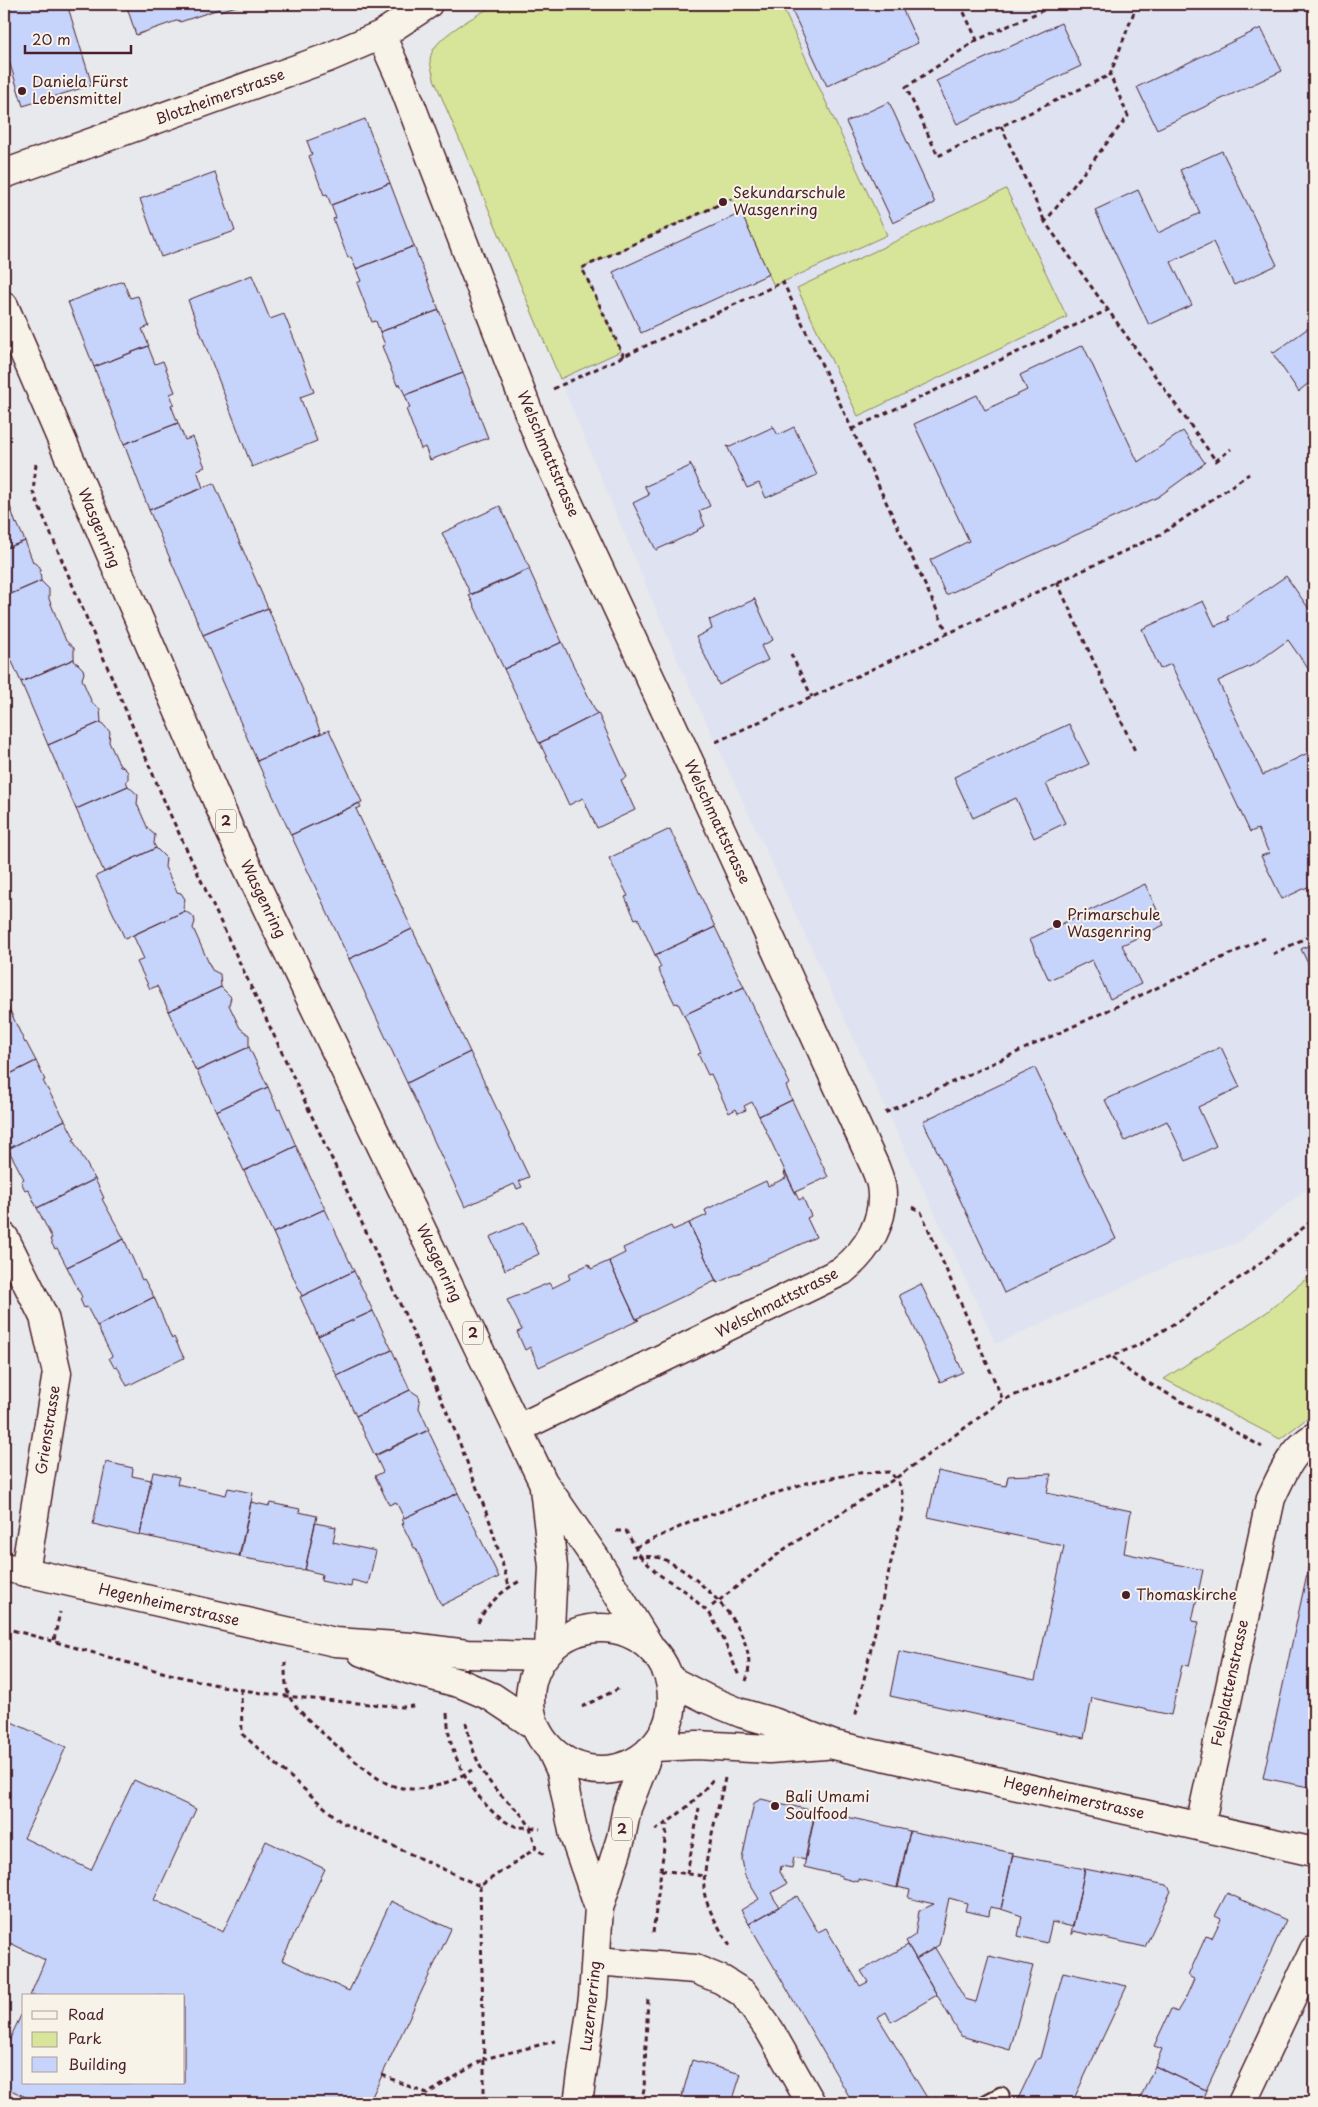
<svg xmlns="http://www.w3.org/2000/svg" width="1318" height="2107" font-family="'Playpen Sans',sans-serif">
  <rect width="100%" height="100%" fill="#e8e9ed"/>
  <filter id="ink" filterUnits="userSpaceOnUse"><feTurbulence type="fractalNoise" baseFrequency=".02" numOctaves="2"/><feDisplacementMap in="SourceGraphic" scale="10" xChannelSelector="R" yChannelSelector="G"/><feConvolveMatrix kernelMatrix="1 2 1 2 8 2 1 2 1" color-interpolation-filters="sRGB"/></filter>
  <g filter="url(#ink)">
    <path fill="#dee2f1" d="M496,4H1304L1314,29V1183L1237,1243L1175,1263L996,1344L680,666L434,79L430,60L433,47L446,35Z"/>
    <path fill="#d6e599" stroke="#908262" d="M496,4H781L887,235L774,286L741,213L731,199L582,268L621,351L560,379L434,79C433,73 430,65 430,60C431,37 479,15 496,4Z
      M1006,189L1067,317L858,416L797,288Z
      M1314,1272V1413L1280,1439L1164,1379L1267,1312Z"/>
    <path fill="#c6d3fa" stroke="#4a1f2b" d="M4,4H67L92,85L23,106L4,45Z
      M126,4H243L220,11L219,9L180,22L179,20L136,35Z
      M789,4H900L918,43L827,86Z
      M1198,4H1213L1200,10Z
      M1061,23L1081,66L957,124L936,81Z
      M1261,28L1282,71L1157,129L1137,87Z
      M889,102L935,203L893,223L846,122Z
      M365,119L390,183L331,205L327,194L324,195L309,156L312,154L307,141Z
      M1222,151L1277,265L1234,285L1213,242L1171,262L1192,305L1149,325L1095,210L1138,190L1158,233L1200,213L1180,170Z
      M215,172L235,231L161,257L140,199Z
      M390,183L414,246L356,269L351,257L348,258L333,219L336,218L331,205Z
      M741,213L769,274L641,333L613,272Z
      M414,246L439,310L380,332L376,321L372,322L357,283L361,281L356,269Z
      M252,275L270,319L284,314L299,351L314,392L300,397L317,441L252,467L188,300Z
      M123,281L130,298L138,296L149,326L142,329L149,346L94,367L68,302Z
      M439,310L463,373L405,395L400,384L397,385L382,346L385,345L380,332Z
      M1310,323L1312,326L1314,324V379L1300,390L1299,392L1271,351L1274,353L1311,326Z
      M1083,345L1138,462L1183,431L1205,463L1158,497L946,595L930,560L969,541L914,424L977,395L985,410L1027,390L1020,375Z
      M148,346L155,364L163,361L175,392L170,394L174,404L171,405L178,423L124,444L94,367Z
      M463,373L488,438L430,460L425,447L421,449L406,409L410,408L405,395Z
      M178,423L185,440L193,437L205,467L197,470L203,488L149,510L124,444Z
      M772,425L778,435L794,427L817,475L766,498L759,483L747,488L727,446L730,447L773,427Z
      M690,463L710,506L699,511L705,526L697,530L698,531L656,550L633,503L649,495L644,485L646,486L690,466Z
      M214,483L268,608L203,635L149,510Z
      M4,488L16,524L17,523L25,541L4,549Z
      M500,506L530,569L471,595L442,533Z
      M25,541L33,562L40,567L41,581L4,597V549Z
      M529,569L562,642L504,669L469,595Z
      M1286,576L1314,616V677L1288,640L1255,664L1218,681L1263,775L1314,750V884L1282,899L1261,856L1269,853L1258,829L1250,832L1171,664L1160,669L1142,629L1203,601L1215,626L1229,620L1227,617Z
      M41,581L49,589V599L66,641L74,648V659L21,682L10,657L4,659V597Z
      M754,598L773,640L761,646L768,660L719,685L696,637L712,629L709,619L710,620L753,600Z
      M268,608L321,733L257,761L203,635Z
      M562,642L597,714L539,743L504,669Z
      M74,659L75,663H77L83,669L84,673L82,679L92,703L100,709L101,722L48,745L21,682Z
      M598,713L627,777L621,780L635,810L597,828L583,798L569,805L540,743Z
      M101,722L110,732L109,742L120,766H122L128,772V780L126,781L128,786L76,809L48,745Z
      M1069,724L1089,764L1046,784L1065,823L1034,838L1016,798L973,818L954,777Z
      M329,730L362,802L291,835L257,761Z
      M128,786L138,795L137,804L148,829L155,835L154,844L156,848L104,872L76,809Z
      M359,803L361,807L356,809L412,929L349,959L291,835Z
      M670,829L715,927L655,955L638,918L635,919L625,897L628,896L609,858Z
      M156,848L166,858L165,867L177,892L181,893L185,899L183,907L185,911L125,939L96,876Z
      M1145,884L1164,925L1122,945L1141,984L1110,999L1092,960L1049,980L1030,939Z
      M185,911L194,917L195,922L193,928L212,970L220,974L221,987L169,1011L157,986L150,989L137,962L144,959L133,935Z
      M715,927L744,987L684,1015L678,1003L675,1004L658,969L661,967L655,955Z
      M412,929L470,1052L407,1083L349,959Z
      M1314,943V976L1301,949Z
      M221,987L231,997L229,1005L240,1028L249,1035V1047L196,1071L168,1011Z
      M744,987L790,1084L786,1086L792,1100L759,1116L752,1102L744,1106L746,1110L738,1113L736,1109L729,1113L711,1074L708,1075L698,1054L701,1053L684,1015Z
      M5,1000L25,1043L26,1042L36,1061L4,1077V1001Z
      M249,1047L268,1087L216,1111L197,1071Z
      M1221,1047L1240,1087L1198,1107L1216,1146L1186,1161L1167,1121L1125,1141L1105,1100Z
      M470,1052L529,1177L519,1181L522,1187L517,1189L514,1184L465,1207L407,1083Z
      M36,1061L45,1080L43,1081L65,1120L8,1149L4,1140V1077Z
      M1035,1068L1116,1239L1004,1293L923,1121Z
      M268,1087L278,1110L280,1109L296,1146L244,1171L216,1111Z
      M792,1100L828,1177L795,1192L759,1116Z
      M65,1120L75,1139L73,1140L95,1179L37,1208L28,1189L25,1190L23,1186L21,1181L24,1179L8,1149Z
      M296,1146L325,1209L273,1233L244,1171Z
      M785,1172L799,1200L803,1198L811,1216L807,1218L816,1237L717,1283L689,1223L707,1215L705,1210L766,1181L768,1186L786,1178L784,1173Z
      M95,1179L104,1198L102,1199L124,1239L67,1267L57,1248L55,1249L52,1244L50,1239L52,1238L37,1208Z
      M325,1209L354,1271L302,1296L273,1233Z
      M524,1222L539,1254L505,1270L490,1237Z
      M689,1223L717,1283L715,1281L636,1319L609,1261L625,1253L623,1248L671,1226L673,1230Z
      M124,1239L142,1280L144,1279L154,1297L97,1326L87,1307L84,1308L80,1299L82,1297L67,1267Z
      M609,1261L636,1319L639,1320L539,1367L530,1347L525,1350L517,1332L522,1330L507,1300L549,1283L552,1288L570,1279L568,1274L589,1264L591,1269Z
      M354,1271L373,1311L318,1336L300,1297Z
      M921,1284L963,1372L940,1382L899,1295Z
      M154,1297L172,1339L174,1337L184,1358L127,1386L117,1366L114,1367L109,1358L112,1356L97,1326Z
      M373,1311L392,1350L337,1376L318,1336Z
      M392,1350L410,1390L356,1416L337,1376Z
      M410,1390L419,1396L420,1402L419,1408L429,1430L375,1456L356,1416Z
      M428,1430L458,1493L404,1518L396,1502L389,1505L375,1476L383,1472L375,1455Z
      M106,1462L133,1468L132,1476L151,1480L140,1535L93,1524Z
      M938,1471L1006,1486L1008,1476L1051,1474L1047,1493L1131,1511L1124,1553L1203,1570L1192,1621L1199,1622L1189,1666L1182,1665L1171,1715L1092,1698L1084,1738L890,1696L899,1651L1035,1680L1064,1546L928,1517Z
      M153,1472L179,1477L177,1484L226,1495L228,1488L253,1493L240,1556L140,1535Z
      M458,1493L499,1577L442,1605L439,1601L416,1548H414L402,1524L404,1523L402,1519Z
      M251,1502L269,1506L270,1503L300,1509L299,1512L317,1516L305,1570L286,1568L273,1563L243,1558L239,1556Z
      M315,1523L336,1527L333,1542L376,1551L368,1584L352,1580L351,1587L321,1581L322,1574L305,1570Z
      M1314,1541V1788L1263,1778Z
      M5,1719L66,1747L24,1838L91,1870L134,1780L196,1809L154,1900L223,1932L266,1841L325,1869L282,1960L349,1991L391,1901L451,1929L369,2103H39L4,2087V2051L24,2009V2083H184V1996H30L45,1960L4,1940Z
      M761,1799L815,1811L805,1860L794,1857L792,1868L781,1866L780,1872L787,1884L771,1893L779,1907L749,1924L741,1910L759,1899L745,1876L742,1859L754,1803Z
      M816,1810L910,1831L898,1888L858,1879V1882L842,1878V1876L804,1867Z
      M910,1831L1013,1853L1001,1909L990,1907L989,1916L965,1911L967,1903L949,1898L939,1945L916,1959L906,1941L915,1935L919,1911L934,1904L908,1898L910,1890L897,1887Z
      M1013,1855L1085,1869L1073,1927L1052,1922L1047,1943L1018,1936L1022,1916L1001,1909Z
      M1085,1869L1167,1885L1171,1891L1145,1947L1073,1931V1934H1071Z
      M1227,1893L1286,1920L1206,2090L1155,2066L1162,2049L1154,2046L1171,2009L1177,2012L1186,1997L1194,1979L1188,1976L1206,1936L1212,1938L1221,1919L1215,1916Z
      M797,1896L818,1932L826,1928L860,1986L868,1982L861,1971L908,1945L937,1995L891,2022L886,2012L878,2017L929,2101L936,2097L940,2103H853L749,1924Z
      M935,1948L965,1999L976,2002L989,1956L1033,1966L1010,2050L961,2036L916,1959Z
      M1063,1972L1127,1986L1072,2103H1016L1037,2059L1040,2058Z
      M692,2060L741,2074L733,2099L741,2101V2103H680Z
      M1155,2066L1206,2090L1201,2103H1138Z
      M1314,2085V2103H1306Z"/>
    <g fill="none" stroke-linecap="round" stroke-linejoin="round">
      <g stroke="#4a1f2b" stroke-width="19">
        <path id="service" d="M986,2103L1001,2095"/>
      </g>
      <g stroke="#4a1f2b" stroke-width="31">
        <path id="minor" d="M381,35L402,82L540,442L722,832L875,1167C877,1173 880,1179 881,1185C887,1220 867,1251 842,1271L519,1428
          M4,174L327,58L381,35L428,4
          M4,1237L44,1317L57,1373L25,1572
          M1200,1826L1271,1498C1282,1475 1291,1451 1314,1437
          M596,1961L695,1969L722,1980L743,1993L769,2029L811,2103
          M1242,2103L1314,1950"/>
      </g>
      <g stroke="#4a1f2b" stroke-width="31">
        <path id="tertiary" d="M4,1567L335,1642L412,1647L467,1654L544,1656
          M362,1652L407,1669L462,1684L492,1697L534,1725
          M670,1680L707,1699L741,1713L776,1723L834,1745L1314,1852
          M654,1747L697,1745L769,1749L825,1745"/>
      </g>
      <g stroke="#4a1f2b" stroke-width="31">
        <path id="primary" d="M4,306L231,833L543,1482L596,1559L652,1650
          M544,1488L553,1567L549,1650
          M530 1699a71 71 0 1 1 142 0a71 71 0 1 1-142 0Z
          M552,1752L561,1771L574,1836L599,1908
          M578,2103L593,1997L599,1908L621,1838L627,1808L649,1751"/>
      </g>
      <path stroke="#4a1f2b" stroke-width="3" stroke-dasharray="5 4" stroke-linecap="butt" d="M960,4L977,40L1057,4
        M1137,4L1110,75L1128,116L1045,222L1216,461L1231,449
        M977,40L906,87L938,156L1110,75
        M1001,126L1045,222
        M624,357L582,268L731,199
        M553,389L783,282L948,634
        M852,429L1108,310
        M36,464L33,492L169,812L407,1319L455,1431L490,1522L509,1586
        M1057,582L1136,753
        M791,654L812,697
        M716,742L1163,533L1249,474
        M1273,954L1314,934
        M885,1113L1265,938
        M913,1207L921,1212L1003,1400
        M1113,1357L1131,1373L1262,1447
        M616,1531H626L640,1556C647,1557 657,1556 663,1559C701,1576 763,1635 746,1681
        M636,1547L695,1520L806,1483L858,1473L889,1472C902,1482 903,1494 903,1510L855,1718
        M631,1556H640L658,1574L685,1591L710,1614L723,1638L739,1676
        M712,1606L786,1548L896,1478L1003,1400L1139,1345L1183,1318L1259,1264L1314,1219
        M478,1623C485,1606 504,1589 520,1581
        M4,1628C75,1646 145,1670 217,1685C278,1698 341,1701 403,1707L414,1706
        M54,1640L60,1612
        M285,1662C285,1673 285,1686 289,1696C298,1715 354,1761 372,1774C381,1781 392,1787 403,1788C429,1792 450,1782 472,1770
        M241,1689L242,1734L341,1822L480,1886L536,1848
        M582,1707L618,1689
        M447,1713C448,1727 449,1740 454,1752C463,1777 488,1817 515,1826C519,1828 525,1827 530,1827L536,1848L545,1856
        M466,1722C471,1750 482,1778 504,1798C514,1808 523,1814 530,1827L540,1829
        M725,1778C720,1803 699,1876 705,1896C710,1915 722,1932 731,1948
        M655,1830C678,1817 697,1799 714,1778
        M661,1870L704,1876
        M687,1874L699,1808
        M480,1886L484,2059L555,2041
        M653,1933L667,1824
        M484,2060V2103
        M382,2075L427,2094L484,2059
        M641,2103L644,2090L648,1997"/>
      <use href="#service" stroke="#f7f3e8" stroke-width="15"/>
      <use href="#minor" stroke="#f7f3e8" stroke-width="28"/>
      <use href="#tertiary" stroke="#f7f3e8" stroke-width="28"/>
      <use href="#primary" stroke="#f7f3e8" stroke-width="28"/>
    </g>
  </g>
  <g fill="#4a1f2b" stroke="#f7f3e8" stroke-width="2">
    <circle cx="22" cy="91" r="5"/>
    <circle cx="723" cy="202" r="5"/>
    <circle cx="1057" cy="924" r="5"/>
    <circle cx="1126" cy="1595" r="5"/>
    <circle cx="775" cy="1806" r="5"/>
  </g>
  <g text-anchor="middle" stroke-width="4" stroke-linejoin="round" paint-order="stroke">
    <g fill="#f7f3e8" stroke="#7e5f64" stroke-width="1">
      <rect x="216" y="809.5" width="20" height="23" rx="4"/>
      <rect x="463" y="1321.5" width="20" height="23" rx="4"/>
      <rect x="612" y="1817.5" width="20" height="23" rx="4"/>
    </g>
    <g font-size="14" font-weight="bold" fill="#4a1f2b">
      <text x="226" y="826">2</text>
      <text x="473" y="1338">2</text>
      <text x="622" y="1834">2</text>
    </g>
    <g font-size="15" fill="#4a1f2b" stroke="#f7f3e8" text-anchor="start">
      <text x="32" y="87">Daniela Fürst<tspan x="32" dy="17">Lebensmittel</tspan></text>
      <text x="733" y="198">Sekundarschule<tspan x="733" dy="17">Wasgenring</tspan></text>
      <text x="1067" y="920">Primarschule<tspan x="1067" dy="17">Wasgenring</tspan></text>
      <text x="1136" y="1600">Thomaskirche</text>
      <text x="785" y="1802">Bali Umami<tspan x="785" dy="17">Soulfood</tspan></text>
    </g>
    <g font-size="15" fill="#4a1f2b" stroke="#f7f3e8">
      <text transform="translate(220 97) rotate(-20)" y="5">Blotzheimerstrasse</text>
      <text transform="translate(548 454) rotate(67)" y="5">Welschmattstrasse</text>
      <text transform="translate(99 528) rotate(67)" y="5">Wasgenring</text>
      <text transform="translate(717 822) rotate(65)" y="5">Welschmattstrasse</text>
      <text transform="translate(263 899) rotate(64)" y="5">Wasgenring</text>
      <text transform="translate(439 1263) rotate(64)" y="5">Wasgenring</text>
      <text transform="translate(777 1303) rotate(-27)" y="5">Welschmattstrasse</text>
      <text transform="translate(48 1430) rotate(-81)" y="5">Grienstrasse</text>
      <text transform="translate(169 1605) rotate(13)" y="5">Hegenheimerstrasse</text>
      <text transform="translate(1230 1683) rotate(-78)" y="5">Felsplattenstrasse</text>
      <text transform="translate(1074 1798) rotate(13)" y="5">Hegenheimerstrasse</text>
      <text transform="translate(591 2006) rotate(-84)" y="5">Luzernerring</text>
    </g>
  </g>
  <rect width="1318" height="2107" fill="none" stroke="#f7f3e8" stroke-width="20"/>
  <rect x="10" y="10" width="1298" height="2087" fill="none" stroke="#4a1f2b" stroke-width="2" filter="url(#ink)"/>
  <rect x="22" y="1994" width="162" height="90" fill="#f7f3e8" stroke="#b29e9c"/>
  <rect x="32" y="2011" width="25" height="8" fill="#f7f3e8" stroke="#b29e9c"/>
  <text x="68" y="2020" font-size="15" fill="#4a1f2b">Road</text>
  <rect x="32" y="2032" width="25" height="15" fill="#d6e599" stroke="#b29e9c"/>
  <text x="68" y="2044" font-size="15" fill="#4a1f2b">Park</text>
  <rect x="32" y="2057" width="25" height="15" fill="#c6d3fa" stroke="#b29e9c"/>
  <text x="68" y="2070" font-size="15" fill="#4a1f2b">Building</text>
  <path d="M25 45v8h106v-8" fill="none" stroke="#4a1f2b" stroke-width="2.5"/>
  <text x="32" y="45" font-size="15" fill="#4a1f2b" stroke="#f7f3e8" stroke-width="4" paint-order="stroke">20 m</text>
</svg>
